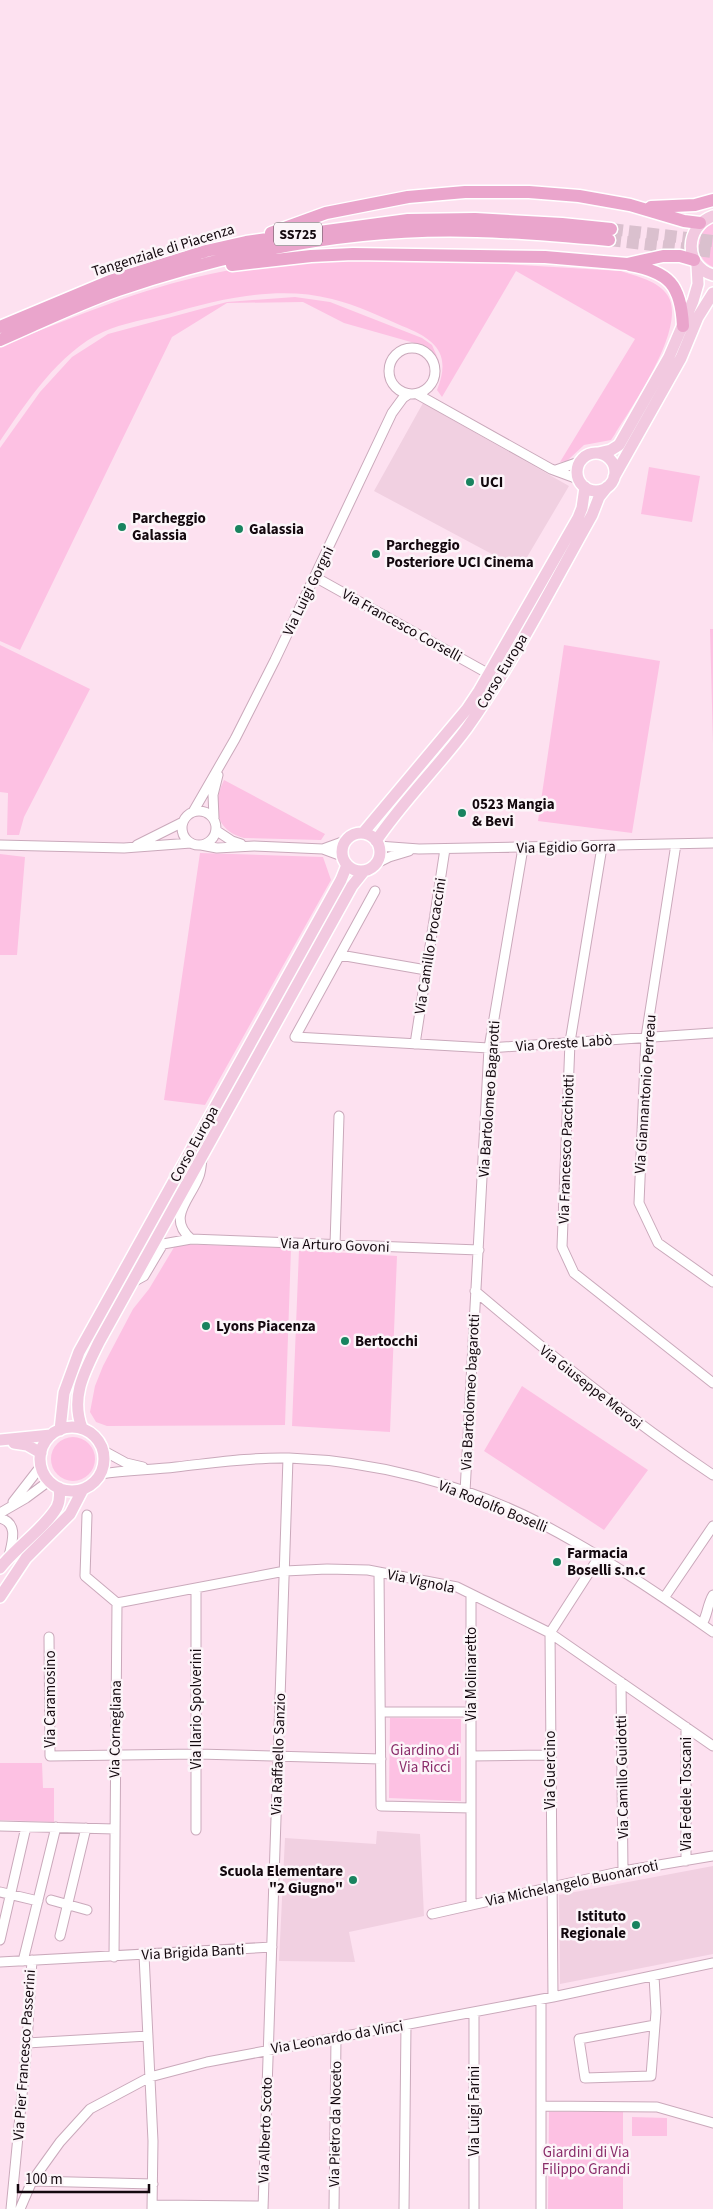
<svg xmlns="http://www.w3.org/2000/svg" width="713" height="2209" font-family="'Source Sans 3',sans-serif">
  <rect width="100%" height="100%" fill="#fde1f0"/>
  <path fill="#f1d0e1" d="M423,403L569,486L520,569L374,491Z
    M377,1831L420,1834L424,1916L349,1932L355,1962L279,1961L285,1838L376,1844Z
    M713,1866V1954L560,1984L559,1895Z"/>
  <path fill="#fdc1e3" d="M713,223V267C693,258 694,232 713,223Z
    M317,259L439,260L621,271C636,276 659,281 668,296C687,327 633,405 615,434L611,440L584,445L567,461L560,462L635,339L516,271L442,397L437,390C452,353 435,339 402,326C380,316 356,305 332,299C278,285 220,299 168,314C147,319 123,323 103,332C59,352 26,403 0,441V346C65,321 129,293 197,277C236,267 277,264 317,259Z
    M295,297L330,302L422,338L432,345L439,361L432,351L425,346L344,323L303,302L227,303L172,337L20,650L0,641V448L40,392L72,357L108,334L227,302Z
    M649,467L700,476L692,522L641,514Z
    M710,629H713V744Z
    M0,645L90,689L24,817L19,835H7L8,793L0,792Z
    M564,645L660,661L632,833L538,821Z
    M224,780L325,834L321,840L244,838C214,830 212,804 224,780Z
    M200,853L323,857L331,880L205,1105L164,1100Z
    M0,854L25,857L17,955H0Z
    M176,1244L291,1248L285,1425L107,1426L96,1422L90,1412L95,1386L103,1366L133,1309L149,1289Z
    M299,1250L397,1256L390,1432L292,1426Z
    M522,1386L648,1470L604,1530L484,1451Z
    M51 1459a22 22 0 1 1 44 0a22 22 0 1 1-44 0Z
    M390,1718L461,1719V1801L389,1798Z
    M0,1763H42L43,1788H54V1822L0,1820Z
    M549,2112H623V2209H548Z
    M632,2117L667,2118V2136H632Z"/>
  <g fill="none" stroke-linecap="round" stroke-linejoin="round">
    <path stroke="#dac0ce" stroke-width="12" stroke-dasharray="12 6" stroke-linecap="butt" d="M611,229L713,241
      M609,240L713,252"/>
    <g stroke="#caa9bb" stroke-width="11">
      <path id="minor" d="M389 371a23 23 0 1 1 46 0a23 23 0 1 1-46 0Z
        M417,394L551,469L578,479
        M556,470L579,462
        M315,577L489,674
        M182 828a17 17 0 1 1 34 0a17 17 0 1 1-34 0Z
        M193,812L235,739L275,660L392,413L403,398L409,394
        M214,818L213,795L218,775
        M217,831L232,841L241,844
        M676,844L646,1037L639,1203L658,1243L713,1282
        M0,845L124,848L191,843
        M137,845L183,822
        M201,845L217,848L254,846L323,849
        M378,846L419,849L713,843
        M602,847L570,1042L562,1247L574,1273L713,1383
        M342,856L323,849L345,841
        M375,864L389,857L409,851
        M375,891L295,1037L489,1048L713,1033
        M340,955L426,970
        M415,1044L445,849
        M191,1239C166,1217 191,1199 199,1176C201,1171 201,1165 202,1160
        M335,1245L339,1116
        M133,1282L144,1276L163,1244L191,1239L479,1250
        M475,1291C552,1356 629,1419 713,1475
        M104,1451L126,1463L143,1467
        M101,1474C126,1470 151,1470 176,1467C213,1463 252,1457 289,1458C375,1461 464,1484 540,1523C600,1554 658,1593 713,1632
        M465,1492L489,1048L523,848
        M13,1502L41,1466
        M0,1513L26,1498L49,1481
        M87,1515L85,1576L117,1603L114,1957
        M0,1518C19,1523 12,1542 9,1556
        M379,1572L381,1806L471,1808
        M196,1588V1830
        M664,1598L713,1526
        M117,1603L285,1571L327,1569L368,1570L457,1587L550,1633L713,1746
        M702,1624C708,1614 707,1605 713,1595
        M49,1637L50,1756L197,1754L381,1759
        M621,1682L623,1871
        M381,1712H471
        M686,1727V1861
        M471,1756L549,1755
        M0,1826L115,1829
        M0,1892L38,1901
        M51,1900L87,1910
        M471,1904V1594
        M432,1914L623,1871L713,1856
        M60,1936L86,1828
        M0,1940L26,1827
        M144,1955L153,2141L152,2209
        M23,1961L56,1827
        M0,1962L272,1947
        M654,1976L656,2012L651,2076L585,2078L579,2039L655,2025
        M553,1997L550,1633L599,1557
        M541,2000V2209
        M474,2012V2209
        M27,2043L148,2036
        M541,2106L657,2107L713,2123
        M32,2181L153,2184
        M153,2205L263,2206
        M11,2209L27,2043L32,1960
        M20,2209L32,2181L60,2142L90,2109L150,2077L207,2062L553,1997L713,1963
        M263,2209L288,1458
        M334,2209L336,2038
        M404,2209L406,2025"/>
    </g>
    <g stroke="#fff" stroke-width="14">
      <path id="major" d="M713,216C685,226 683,266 713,275
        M577 472a19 19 0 1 1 38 0a19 19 0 1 1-38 0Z
        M598,453L611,450L619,445L669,357L693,301L698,284L697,265
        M614,477L681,358L698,317L713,293
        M363,833L467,709L479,691L578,518L582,508L585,487
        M342 852a19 19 0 1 1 38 0a19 19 0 1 1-38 0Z
        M376,841C403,801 438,767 467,728C514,662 552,586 592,515L599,497L607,487
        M40 1459a32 32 0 1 1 64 0a32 32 0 1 1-64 0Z
        M82,1428C70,1396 85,1371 99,1342L352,886L364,871
        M60,1430L64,1393L79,1352L341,880L347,865
        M0,1440L51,1435
        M14,1443L27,1445L41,1453
        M0,1568C15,1548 46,1527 57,1507C60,1501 60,1495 59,1488
        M0,1597L26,1558L70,1514L83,1489"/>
    </g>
    <g stroke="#fff" stroke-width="15">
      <path id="highway" d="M651,207L695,205L713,200
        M271,233L326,213L408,197L465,192H529L579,196L630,205L684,221L700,223
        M232,265L311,256L353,254L545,257L627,264L663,256H680L694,260
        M630,265C669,272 681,285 683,326
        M0,327L110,281L206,251L246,242L408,220L475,219L562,224L611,229
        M0,340C39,323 78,304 118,290C233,251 356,227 477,231C521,232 565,236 609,240"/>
    </g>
    <use href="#minor" stroke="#fff" stroke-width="9"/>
    <use href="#major" stroke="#f2c9e0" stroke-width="11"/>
    <use href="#highway" stroke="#eaa5cc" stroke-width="12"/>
  </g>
  <g fill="#19835f" stroke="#fcf5f9" stroke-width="2">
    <circle cx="470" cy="482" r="5"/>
    <circle cx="122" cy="527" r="5"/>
    <circle cx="239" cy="529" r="5"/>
    <circle cx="376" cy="554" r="5"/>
    <circle cx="462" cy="813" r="5"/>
    <circle cx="206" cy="1326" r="5"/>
    <circle cx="345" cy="1341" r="5"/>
    <circle cx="557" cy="1562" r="5"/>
    <circle cx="353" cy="1880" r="5"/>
    <circle cx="636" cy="1925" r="5"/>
  </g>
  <g text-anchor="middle" stroke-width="5" stroke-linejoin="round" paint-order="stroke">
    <rect fill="#fcf5f9" stroke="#594f54" stroke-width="1" x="274" y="222.5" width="48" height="23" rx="4"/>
    <g font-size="14" font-weight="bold" fill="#13080e">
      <text x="298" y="239">SS725</text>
    </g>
    <g font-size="15" fill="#13080e" stroke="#fcf5f9">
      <text transform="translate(163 250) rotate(-17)" y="5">Tangenziale di Piacenza</text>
      <text transform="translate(308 591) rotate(-64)" y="5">Via Luigi Gorgni</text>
      <text transform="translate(402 625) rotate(29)" y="5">Via Francesco Corselli</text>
      <text transform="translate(502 671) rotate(-59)" y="5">Corso Europa</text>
      <text transform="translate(566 847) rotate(-1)" y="5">Via Egidio Gorra</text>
      <text transform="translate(430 946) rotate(-81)" y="5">Via Camillo Procaccini</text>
      <text transform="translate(564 1043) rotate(-4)" y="5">Via Oreste Labò</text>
      <text transform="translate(645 1094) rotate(-86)" y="5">Via Giannantonio Perreau</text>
      <text transform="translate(489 1099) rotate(-86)" y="5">Via Bartolomeo Bagarotti</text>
      <text transform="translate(194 1144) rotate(-61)" y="5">Corso Europa</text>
      <text transform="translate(566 1149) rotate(-88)" y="5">Via Francesco Pacchiotti</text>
      <text transform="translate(335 1245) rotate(2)" y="5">Via Arturo Govoni</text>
      <text transform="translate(591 1387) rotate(38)" y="5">Via Giuseppe Merosi</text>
      <text transform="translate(470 1392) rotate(-87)" y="5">Via Bartolomeo bagarotti</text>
      <text transform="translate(493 1506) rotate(22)" y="5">Via Rodolfo Boselli</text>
      <text transform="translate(421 1581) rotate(12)" y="5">Via Vignola</text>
      <text transform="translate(471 1674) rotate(-90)" y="5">Via Molinaretto</text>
      <text transform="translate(50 1699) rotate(-90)" y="5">Via Caramosino</text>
      <text transform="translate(196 1709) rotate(-90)" y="5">Via Ilario Spolverini</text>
      <text transform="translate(115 1729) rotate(-89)" y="5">Via Cornegliana</text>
      <text transform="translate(278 1754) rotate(-88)" y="5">Via Raffaello Sanzio</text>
      <text transform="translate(550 1770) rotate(-90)" y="5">Via Guercino</text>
      <text transform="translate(622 1777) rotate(-91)" y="5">Via Camillo Guidotti</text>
      <text transform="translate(686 1794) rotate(-90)" y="5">Via Fedele Toscani</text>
      <text transform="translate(572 1883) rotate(-12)" y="5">Via Michelangelo Buonarroti</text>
      <text transform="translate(193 1952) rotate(-3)" y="5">Via Brigida Banti</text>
      <text transform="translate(337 2037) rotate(-10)" y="5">Via Leonardo da Vinci</text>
      <text transform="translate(24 2055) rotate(-86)" y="5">Via Pier Francesco Passerini</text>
      <text transform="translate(474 2111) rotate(-90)" y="5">Via Luigi Farini</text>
      <text transform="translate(335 2124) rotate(-89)" y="5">Via Pietro da Noceto</text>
      <text transform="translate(265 2130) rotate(-88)" y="5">Via Alberto Scoto</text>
    </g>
    <g font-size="15" font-weight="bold" fill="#13080e" stroke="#fcf5f9" text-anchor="start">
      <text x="480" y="487">UCI</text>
      <text x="132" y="523">Parcheggio<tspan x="132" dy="17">Galassia</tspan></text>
      <text x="249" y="534">Galassia</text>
      <text x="386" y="550">Parcheggio<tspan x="386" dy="17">Posteriore UCI Cinema</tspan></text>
      <text x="472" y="809">0523 Mangia<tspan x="472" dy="17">&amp; Bevi</tspan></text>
      <text x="216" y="1331">Lyons Piacenza</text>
      <text x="355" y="1346">Bertocchi</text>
      <text x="567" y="1558">Farmacia<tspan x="567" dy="17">Boselli s.n.c</tspan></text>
      <text x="343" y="1876" text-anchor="end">Scuola Elementare<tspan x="343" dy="17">"2 Giugno"</tspan></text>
      <text x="626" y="1921" text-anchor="end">Istituto<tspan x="626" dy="17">Regionale</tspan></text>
    </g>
    <g font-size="15" fill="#8a2c6a" stroke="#fcf5f9">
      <text x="425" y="1755">Giardino di<tspan x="425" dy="17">Via Ricci</tspan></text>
      <text x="586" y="2157">Giardini di Via<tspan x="586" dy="17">Filippo Grandi</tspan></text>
    </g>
  </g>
  <path d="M18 2184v8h131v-8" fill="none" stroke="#13080e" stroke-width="2.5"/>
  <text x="25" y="2184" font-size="15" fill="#13080e" stroke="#fcf5f9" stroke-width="4" paint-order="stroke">100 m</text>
</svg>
